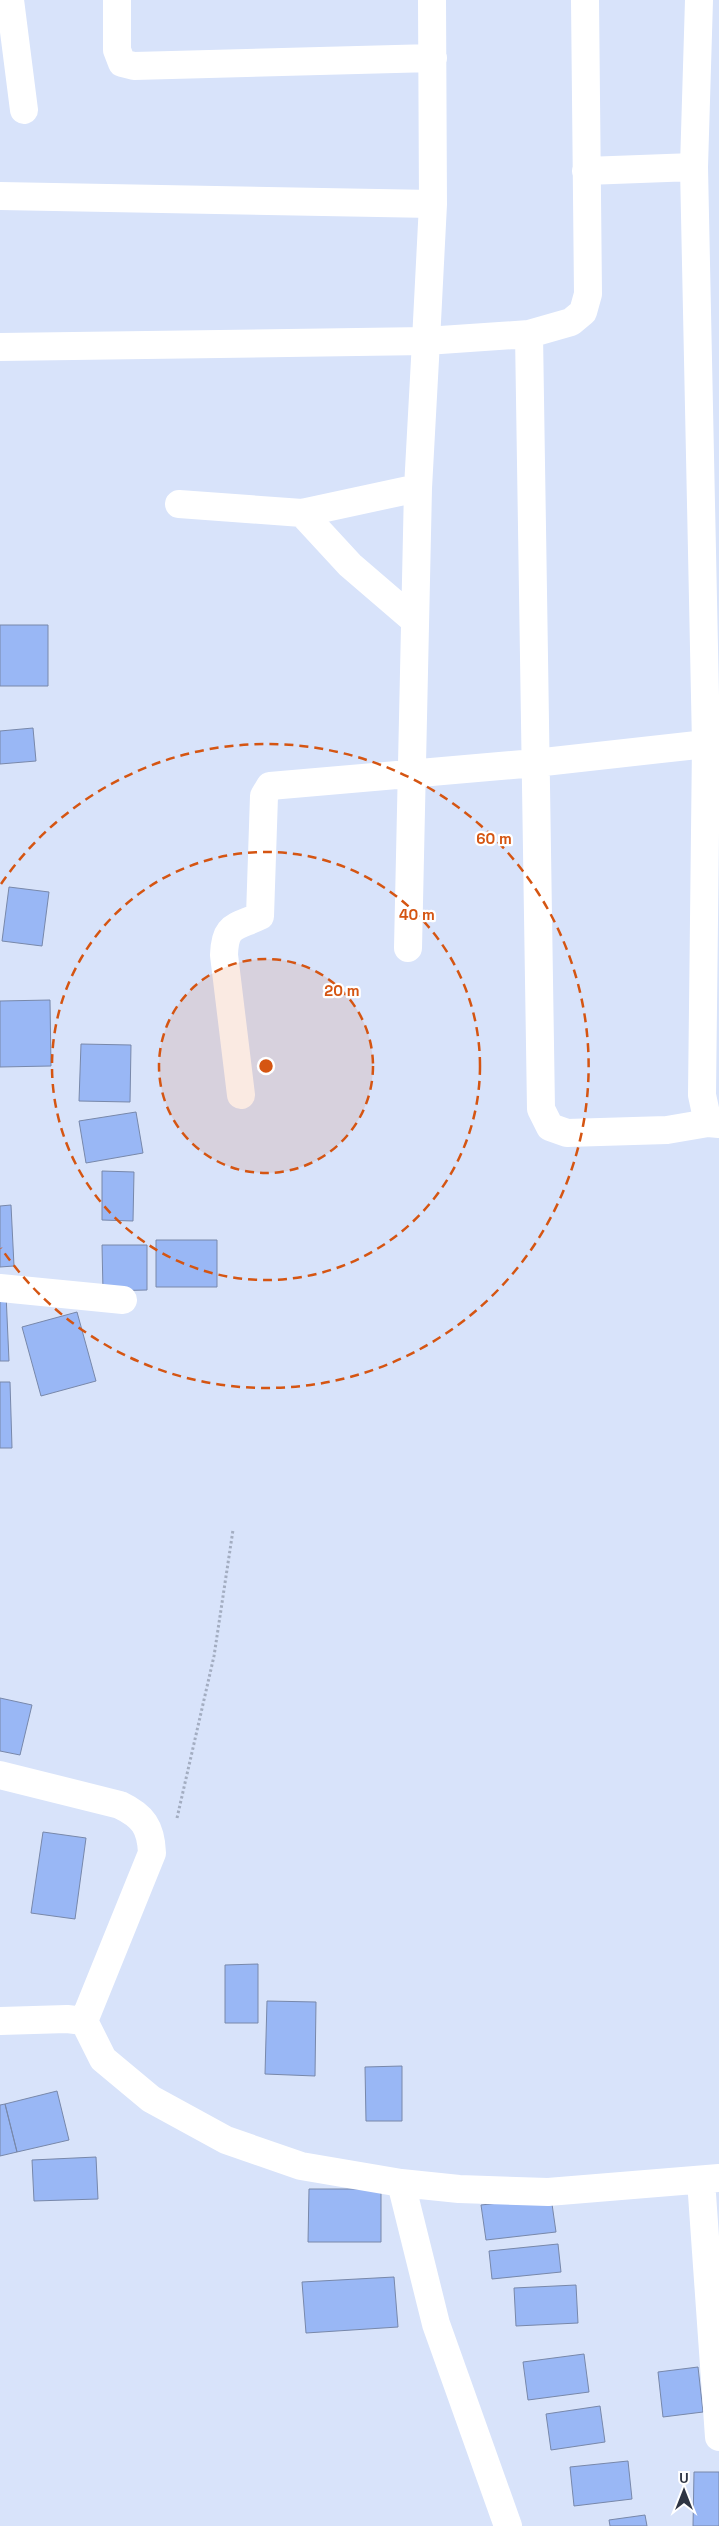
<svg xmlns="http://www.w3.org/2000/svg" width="719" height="2526" font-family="'Space Grotesk',sans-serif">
  <rect width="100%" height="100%" fill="#d8e3fa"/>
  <path fill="#99b7f5" stroke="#7888aa" d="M0,625H48V686H0Z
    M33,728L36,761L0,764V731Z
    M9,887L49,892L42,946L2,941Z
    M50,1000L51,1066L0,1067V1001Z
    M81,1044L131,1045L130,1102L79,1101Z
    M136,1112L143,1153L86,1163L79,1121Z
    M102,1171L134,1172L133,1221L102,1220Z
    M11,1205L14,1266L0,1267V1206Z
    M156,1240H217V1287H156Z
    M102,1245H147V1290L103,1291Z
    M0,1294H6L9,1361H0Z
    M77,1312L96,1381L41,1396L22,1327Z
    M0,1382H10L12,1448H0Z
    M0,1698L32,1705L20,1755L0,1751Z
    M43,1832L86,1838L75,1919L31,1913Z
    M258,1964V2023H225V1965Z
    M267,2001L316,2002L315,2076L265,2074Z
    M402,2066V2121H366L365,2067Z
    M57,2091L69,2140L17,2152L5,2104Z
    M5,2104L17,2152L0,2156V2105Z
    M96,2157L98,2199L34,2201L32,2160Z
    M309,2189H381V2242H308Z
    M551,2197L556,2232L486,2240L481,2205Z
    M558,2244L561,2272L492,2279L489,2251Z
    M394,2277L398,2327L306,2333L302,2282Z
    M576,2285L578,2323L516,2326L514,2288Z
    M584,2354L589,2392L528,2400L523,2362Z
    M698,2367L703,2412L663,2417L658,2372Z
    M600,2406L605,2442L551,2450L546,2414Z
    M628,2461L632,2499L574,2506L570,2467Z
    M694,2472H719V2526H693Z
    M645,2515L647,2526H610L609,2520Z"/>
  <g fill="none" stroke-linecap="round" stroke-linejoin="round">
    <path stroke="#a3adc1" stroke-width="3" stroke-dasharray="2.5 2.5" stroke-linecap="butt" d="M177,1818L214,1656L233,1530"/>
    <path stroke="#fff" stroke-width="28" d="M10,0L24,110
      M117,0V50L122,63L134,66L433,58
      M699,0L694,167L706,744L702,1095L708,1123L719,1124
      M586,171L694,167
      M0,196L433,204
      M529,334L541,1109L550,1127L567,1133L667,1130L708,1123
      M0,347L426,341L433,204L432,0
      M179,504L302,513L418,488
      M302,513L350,565L414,620
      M408,948L418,488L426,341L529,334L571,322L583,312L588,294L585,0
      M241,1095L224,955C225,924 235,928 260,916L264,796L270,786L535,763L706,744
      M0,1288L123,1300
      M0,1775L120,1805C143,1816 151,1827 152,1853L84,2021L103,2059L151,2099L226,2140L301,2166L401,2183L459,2189L548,2192L719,2178
      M0,2021L67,2019L84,2021
      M701,2180L719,2437
      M401,2183L436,2324L508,2526"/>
  </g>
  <circle cx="266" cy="1066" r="107" fill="#d55512" fill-opacity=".12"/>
  <g fill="none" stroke="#d55512" stroke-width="2.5" stroke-dasharray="9 6">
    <circle cx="266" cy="1066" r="107"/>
    <circle cx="266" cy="1066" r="214"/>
    <path d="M1 884A322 322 0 1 1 1 1248"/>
  </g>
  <circle cx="266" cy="1066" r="8" fill="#d55512" stroke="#fff" stroke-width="2.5"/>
  <g font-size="15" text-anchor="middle" font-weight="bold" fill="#d55512" stroke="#fff" stroke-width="4.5" stroke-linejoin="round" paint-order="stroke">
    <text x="494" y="844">60 m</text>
    <text x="417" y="920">40 m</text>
    <text x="342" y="996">20 m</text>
  </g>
  <g transform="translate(684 2491)" stroke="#ffffff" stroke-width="4" paint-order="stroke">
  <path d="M0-4L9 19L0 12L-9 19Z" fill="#2e3543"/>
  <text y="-8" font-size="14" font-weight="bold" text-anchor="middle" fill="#2e3543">U</text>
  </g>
</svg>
